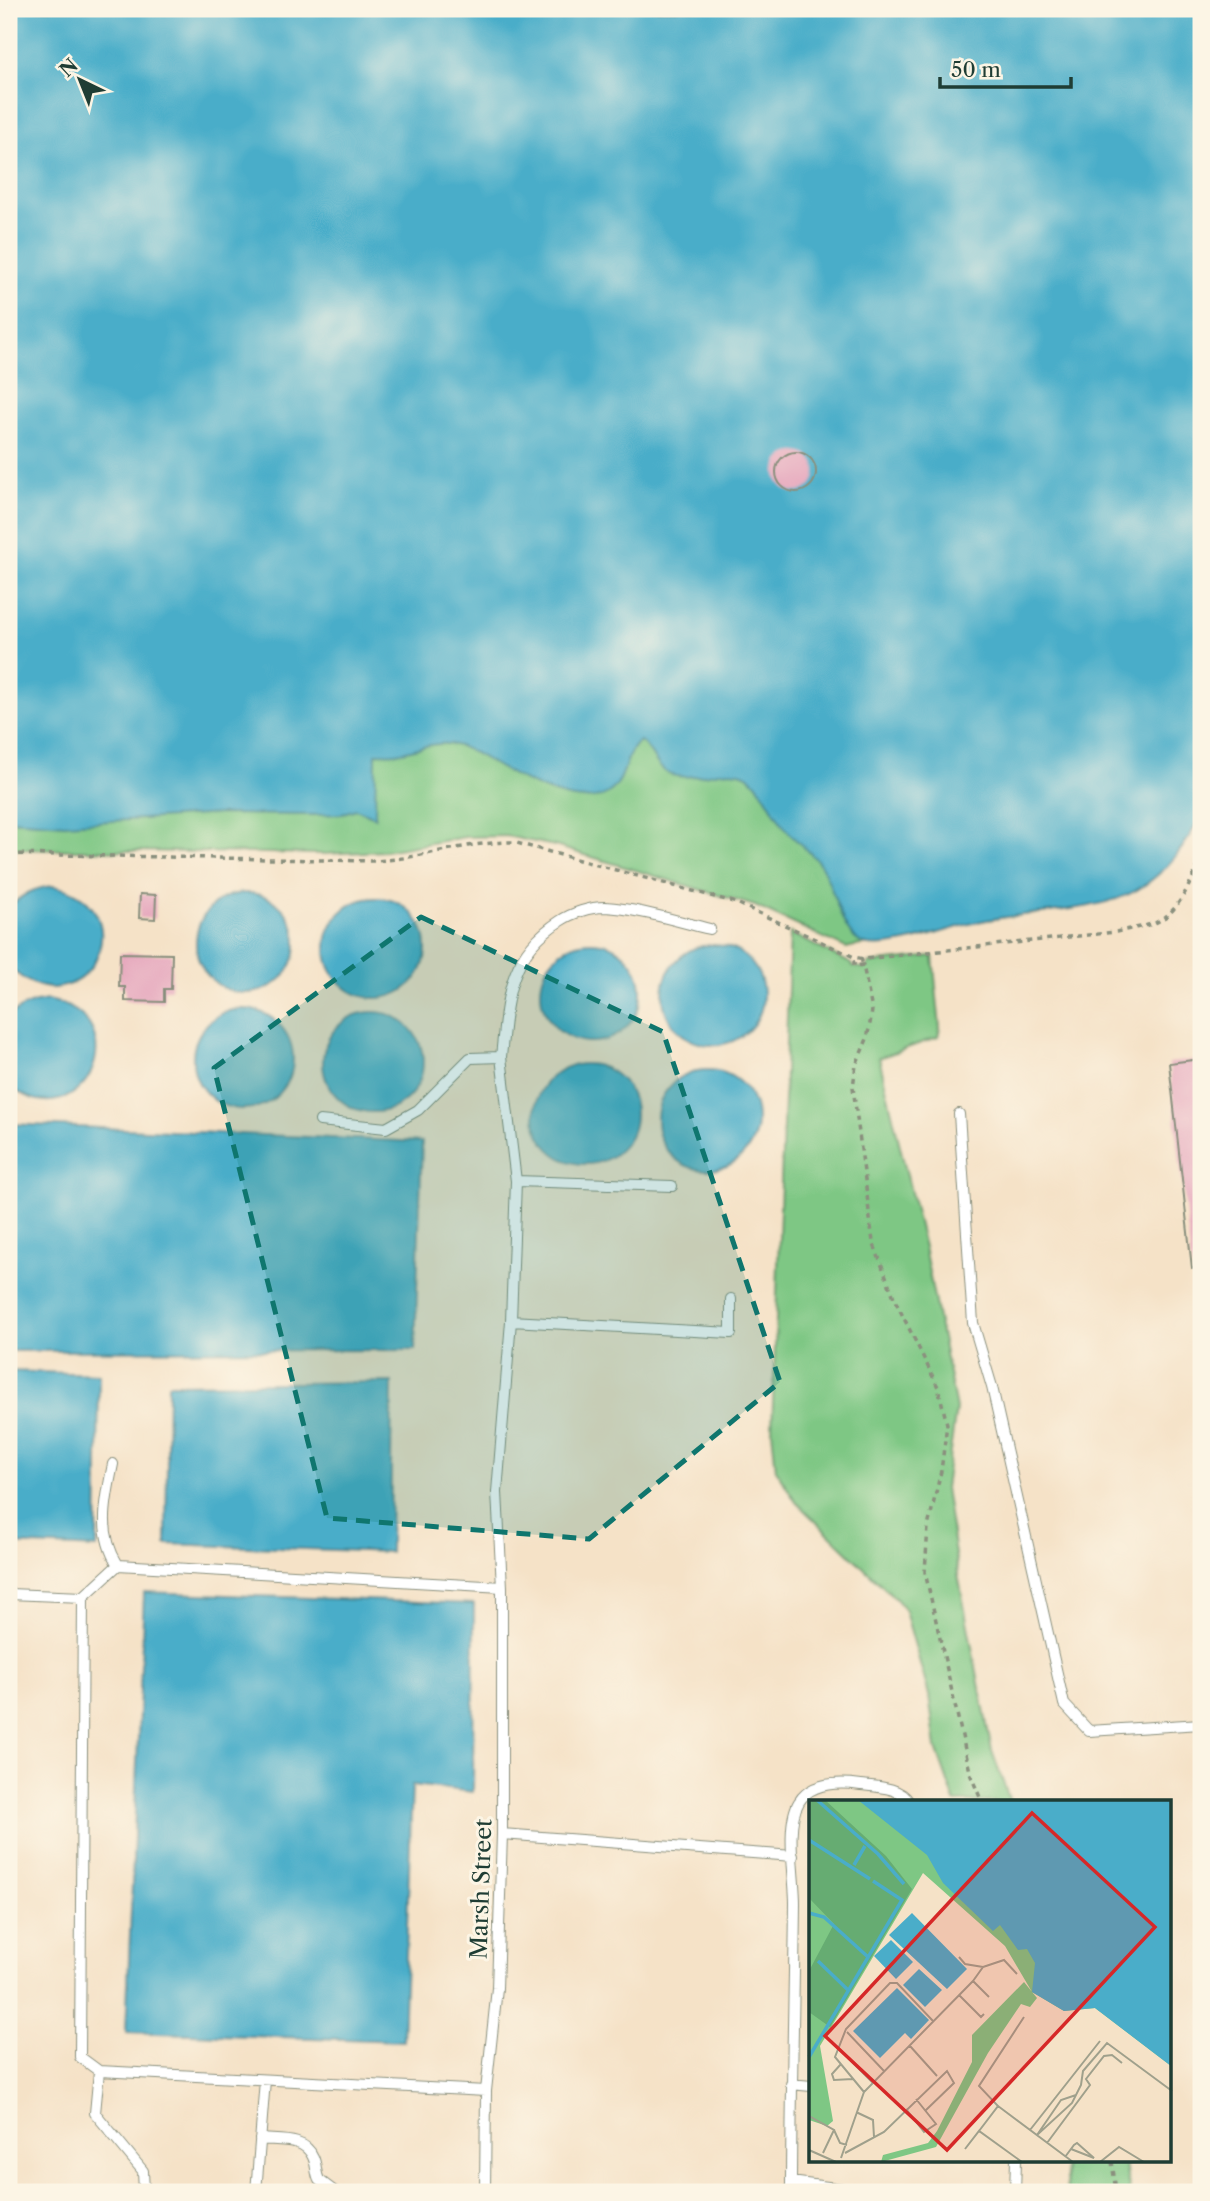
<svg xmlns="http://www.w3.org/2000/svg" width="1210" height="2201" font-family="'Libre Caslon Text',serif">
  <rect width="100%" height="100%" fill="#fcf5e5"/>
  <filter id="ink" filterUnits="userSpaceOnUse"><feTurbulence type="fractalNoise" baseFrequency=".0143" numOctaves="2"/><feDisplacementMap in="SourceGraphic" scale="14" xChannelSelector="R" yChannelSelector="G"/><feConvolveMatrix kernelMatrix="1 2 1 2 8 2 1 2 1" color-interpolation-filters="sRGB"/></filter>
  <filter id="wash" filterUnits="userSpaceOnUse"><feTurbulence type="fractalNoise" baseFrequency=".00686" numOctaves="4" result="noise"/><feDisplacementMap in="SourceGraphic" scale="28" xChannelSelector="R" yChannelSelector="G"/><feGaussianBlur stdDeviation="1.57" result="paint"/><feColorMatrix in="noise" values="0 0 0 0 0 0 0 0 0 0 0 0 0 0 0 0 0 1.4 0 .05"/><feComposite in="paint" operator="in"/></filter>
  <g filter="url(#wash)">
    <rect width="100%" height="100%" fill="#f5e2c7"/>
    <path fill="#7ec784" stroke="#4e825c" stroke-width="2" d="M9,686L318,692L1201,814C1153,918 1077,904 981,921C955,926 930,937 904,942C884,945 865,942 846,948L755,906L555,846L506,836L465,837L385,851L323,854L9,849Z
      M790,933L852,964L853,967L865,968L870,963L933,956L940,1028L938,1037L879,1058L924,1247L956,1409L945,1488L958,1574L992,1751L1010,1802H955L936,1748L929,1695L905,1611L898,1601L796,1502L776,1470L772,1431Z
      M1065,2161H1124L1130,2192H1067Z"/>
    <path fill="#4aadc9" stroke="#34757e" stroke-width="2" d="M9,9H1201V814C1188,844 1166,873 1137,890C1098,913 1023,911 977,922C949,928 891,952 864,944C839,936 835,883 819,863C809,850 795,841 786,829C776,816 769,801 760,788C756,783 751,776 745,774C726,765 695,782 672,775C655,769 653,750 640,741C624,750 628,781 608,793C579,811 528,783 502,769C487,761 472,749 455,745C436,740 416,750 397,753C391,754 383,753 376,753L375,817L356,809L340,814L313,815L220,814L65,824L9,820Z
      M53,886C138,902 97,1009 34,984C24,980 15,974 9,964V908C22,894 34,888 53,886Z
      M196 943a50 50 0 1 1 100 0a50 50 0 1 1-100 0Z
      M326 948a50 50 0 1 1 100 0a50 50 0 1 1-100 0Z
      M541 992a50 50 0 1 1 100 0a50 50 0 1 1-100 0Z
      M663 995a50 50 0 1 1 100 0a50 50 0 1 1-100 0Z
      M48,1000C143,1019 81,1145 9,1085V1017C20,1006 32,1002 48,1000Z
      M193 1059a50 50 0 1 1 100 0a50 50 0 1 1-100 0Z
      M323 1062a50 50 0 1 1 100 0a50 50 0 1 1-100 0Z
      M535 1114a50 50 0 1 1 100 0a50 50 0 1 1-100 0Z
      M657 1120a50 50 0 1 1 100 0a50 50 0 1 1-100 0Z
      M9,1124L422,1142L415,1350L9,1351Z
      M9,1371L99,1374L97,1548L9,1544Z
      M392,1382L390,1552L166,1544L168,1384Z
      M144,1592L474,1604L473,1792L412,1785L403,2041L126,2032Z"/>
    <g id="blocks">
      <path fill="#e6a9be" d="M776 472a20 20 0 1 1 40 0a20 20 0 1 1-40 0Z
        M140,894L156,895L155,919L139,918Z
        M120,953L172,954L171,989H164V1002L125,1001V987H119Z
        M1201,1059V1268H1192L1169,1063Z"/>
    </g>
  </g>
  <g filter="url(#ink)">
    <use href="#blocks" fill-opacity="0" stroke="#8a907e" stroke-width="2"/>
    <g fill="none" stroke-linecap="round" stroke-linejoin="round">
      <g stroke="#8a907e" stroke-width="12">
        <path id="service" d="M501,1057C507,1000 507,955 560,921C572,913 590,907 605,907C640,909 676,921 710,929
          M959,1114L973,1323L992,1387L1064,1704L1089,1731L1201,1724
          M320,1121L386,1128L418,1110L470,1058L501,1057L516,1181
          M511,1321L731,1333V1299
          M113,1464C106,1500 97,1532 118,1565
          M9,1594L83,1597
          M502,1834L793,1856
          M99,2071L486,2091
          M791,2084L811,2086
          M260,2139C279,2141 305,2137 313,2157C317,2165 315,2172 319,2180L335,2192
          M791,2182L865,2192
          M144,2192L143,2171L95,2113L99,2071L80,2057L83,1597L118,1565L502,1587
          M256,2192L265,2080
          M485,2192L486,2091L497,1988L502,1834V1587L497,1492L511,1321L516,1181L672,1186
          M791,2192C791,2096 794,1999 795,1903C795,1877 785,1824 799,1802C811,1782 839,1782 861,1785C878,1787 900,1787 909,1802
          M1015,2192L1016,2161"/>
      </g>
      <path stroke="#8a907e" stroke-width="3.5" stroke-dasharray="5 5" stroke-linecap="butt" d="M9,854L373,861C421,859 463,842 513,842L737,903L854,957L864,959L1116,932C1128,929 1143,927 1155,923C1180,912 1190,882 1201,860
        M861,958L862,961L854,962V966L863,965L872,1010L871,1018L867,1039L856,1065L853,1087L873,1242L895,1300L938,1387L947,1424L941,1471L928,1527L925,1572L971,1776L982,1802
        M1112,2161L1116,2192"/>
      <use href="#service" stroke="#fff" stroke-width="10"/>
    </g>
  </g>
  <path fill="#0f766e" fill-opacity="0.2" stroke="#0f766e" stroke-width="5" stroke-dasharray="14 9" stroke-linejoin="round" d="M421,917L663,1032L780,1382L589,1539L327,1518L214,1068Z"/>
  <g text-anchor="middle" stroke-width="6" stroke-linejoin="round" paint-order="stroke">
    <g font-size="23" fill="#1f3d34" stroke="#fcf5e5">
      <text transform="translate(481 1889) rotate(-88)" y="8">Marsh Street</text>
    </g>
  </g>
  <g transform="translate(809 1800)">
    <rect width="362" height="362" fill="#f5e2c7"/>
    <path d="M0,0H75L362,266L286,208L255,211L223,192L196,146L114,73L11,246L24,321L18,326L0,320ZM215,182L228,198L221,207L212,204L179,253L127,347L72,362L74,355L119,343L128,331L163,262V235Z" fill="#7ec784"/>
    <path d="M0,0H16L77,56L103,89L21,227L0,212V171L25,124L0,98Z" fill="#66ac72"/>
    <path d="M49,0H362V266L286,208L255,211L223,192L226,163L218,149L209,150L191,125L184,131L134,83L118,55ZM103,113L158,169L138,189L80,135ZM82,140L104,162L87,179L65,156ZM110,169L133,190L116,207L94,185ZM88,188L120,220L102,239L96,233L71,258L44,231Z" fill="#4aadc9"/>
    <path fill="none" stroke="#4aadc9" stroke-width="3.5" d="M8,0L69,54L95,84M0,40L61,79M45,65L56,46M0,113L15,117L59,157M9,161L39,190M0,257L93,100L64,81"/>
    <path fill="none" stroke="#9fa08c" stroke-width="2" d="M150,157L156,164L174,167L164,181M174,167L195,160L208,174M150,195L172,217L175,214M38,232L75,271M101,246L128,276M39,258L64,283M32,264L23,274L25,280L44,279M55,292L26,257L37,229L81,183H88L124,221M267,295L252,300L228,335L263,303L272,285L274,271L298,243L363,291M189,306L264,362M97,309L115,332L127,324L107,299M47,312L64,320L65,337M0,316L25,330L14,353M25,330L31,343L38,345M221,330L291,241M170,331L189,306L170,286L215,217M238,343L281,285L277,279L295,256L303,255L313,263M156,349L170,331L213,362M0,350L27,362M36,353L75,332L138,271L145,283L117,310M256,357L265,345L268,343L285,358L262,349M32,358L55,292L164,181L180,197M291,362L310,347L335,362"/>
    <path fill="#d62828" fill-opacity="0.15" stroke="#d62828" stroke-width="3.5" d="M223,13L346,127L138,350L16,236Z"/>
    <rect width="362" height="362" fill="none" stroke="#1f3d34" stroke-width="3.5"/>
  </g>
  <rect width="1210" height="2201" fill="none" stroke="#fcf5e5" stroke-width="35"/>
  <g transform="translate(80 80) rotate(317)" stroke="#fcf5e5" stroke-width="5" paint-order="stroke">
  <path d="M0-5L12 26L0 18L-12 26Z" fill="#1f3d34"/>
  <text y="-10" font-size="19" font-weight="bold" text-anchor="middle" fill="#1f3d34">N</text>
  </g>
  <path d="M940 77v10h131v-10" fill="none" stroke="#1f3d34" stroke-width="3.5"/>
  <text x="951" y="77" font-size="21" fill="#1f3d34" stroke="#fcf5e5" stroke-width="5" paint-order="stroke">50 m</text>
</svg>
